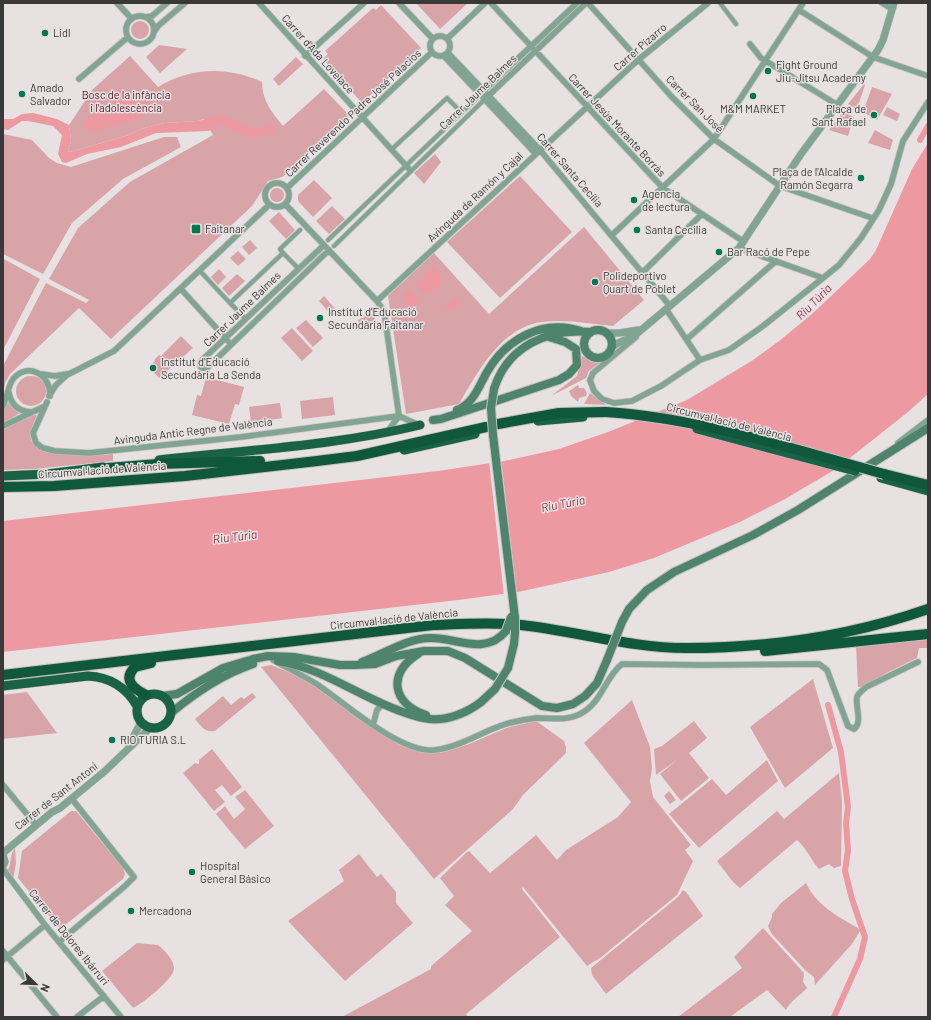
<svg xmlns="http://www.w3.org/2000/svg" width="931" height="1020" font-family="Barlow,sans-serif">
  <rect width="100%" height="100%" fill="#e7e1e2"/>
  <path fill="#d8a4a8" d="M416,3H468L440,29Z
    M381,5L421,48L362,103L323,59L328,54L325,51L373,8L376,10Z
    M131 30a9 9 0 1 1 18 0a9 9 0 1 1-18 0Z
    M159,45L187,49L160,73L146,57Z
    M130,56L158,87C190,67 228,66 262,82C262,100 272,113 283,126L324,89L349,115L288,173L282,177L268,181L252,206L111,339L79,308L10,374L5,383L3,394V366L46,283L86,303L89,300L49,279L78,228L130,182L213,135L204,119L198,121L164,123L141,129L129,135L70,152L68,151L71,141L69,125L92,90Z
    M296,57L303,64L279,86L273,79Z
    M864,84L865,85L857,109L848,104Z
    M872,87L892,94L877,120L863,112Z
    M887,107L900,114L897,121L883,115Z
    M843,112L854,117L848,136L829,130Z
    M875,130L893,140L890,150L868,143Z
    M3,134L32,140L49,158L57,163L71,167L164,137H177L181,147L123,179L72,223L43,274L3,254Z
    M435,154L441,162L424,184L414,173Z
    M520,176L572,232L500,298L447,242Z
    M314,180L332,198L313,217L298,201V195Z
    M270 195a7 7 0 1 1 14 0a7 7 0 1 1-14 0Z
    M332,206L345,219L329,234L316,221Z
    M279,212L295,230L286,239L269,221Z
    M584,227L644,300L613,326C591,324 565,319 542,322C500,328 478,372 459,404L406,414L388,296L434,253L489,314Z
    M250,240L257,248L249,255L242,247Z
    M238,251L246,259L238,266L230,258Z
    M4,259L40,279L3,350V262Z
    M219,269L226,277L218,285L211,277Z
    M237,274L245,281L229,296L222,288Z
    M324,296L337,311L332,316L319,301Z
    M374,312L375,324L359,327L358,320Z
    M306,320L323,338L313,347L296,328Z
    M292,328L313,351L302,361L281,338Z
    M181,336L193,348L159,378L149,367L155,361L154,360L159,355L161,356Z
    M582,356L593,361H602L589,371L586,378L551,396L577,376Z
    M16 391a15 15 0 1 1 30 0a15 15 0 1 1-30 0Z
    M206,377L244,387L239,405L235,404L229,424L192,415L197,395L201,396Z
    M578,385L579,388H584L587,393L586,396L579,398L578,402L572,397L569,391Z
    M590,393L606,405L584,404Z
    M333,397L335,415L302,419L300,401Z
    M8,402L20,413L3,423V411Z
    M280,403L282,418L251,423L249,407Z
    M37,415C34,423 29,431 31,439C35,458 97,455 113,454V461L34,469L3,470V428L27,416Z
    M928,639V648H919L917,658L886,673L864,687H858L856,646Z
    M271,665L293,674L316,687L317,686L374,729L410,749L423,752L441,753L469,744L506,728L536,721L564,741L566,747V753L523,795L513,809L434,879L261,667Z
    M813,679L833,748L785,788L750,727Z
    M27,692L57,733L3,739V695Z
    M252,693L256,697L215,731C205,733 201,726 195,719L223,696L231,705L241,697L244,699Z
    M632,700L650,747L652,768L650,781L653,797L691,845L685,850L693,861L677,895L600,958L587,966L523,887L522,889L560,937L466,1014L468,1017H342L431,969V966L472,931L445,905L454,896L440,878L466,853L469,851L490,873L536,835L557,860L566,850L618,817L631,802L584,743Z
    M694,721L707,738L689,753L709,778L681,801L660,774L678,759L656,775L654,749L662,746Z
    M212,749L242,787L231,796L222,785L215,790L225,802L214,811L183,773L195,763L199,764V760Z
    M767,760L778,781L699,848L669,814L712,779L726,795Z
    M839,773L842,801L841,866L834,868L829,864L819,869C811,860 806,847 797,840L740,888L733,882L717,861L777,811L784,819Z
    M245,790L274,826L245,849L216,814L225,806L234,819L245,809L235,797Z
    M669,791L676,800L670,804L664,796Z
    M71,811H76L123,868L125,874L123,879L60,929L18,878L22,851Z
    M15,848L16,864L13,879L8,870C12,862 9,855 15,848Z
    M359,854L377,877L381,874L396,892V903L413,923L345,981L288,921L344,881L339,870Z
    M806,883C816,905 837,916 858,928L860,931L852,944L815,985L814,977L806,971L771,933L768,926L772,917V914L781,903Z
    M683,890L686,892L703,916L606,994L592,975L591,968L678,897Z
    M763,928L804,973L803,982L807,988C800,996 791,1000 786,1010L767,990L730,1017H678L742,968L734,957Z
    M137,943L158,945C164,950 174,960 174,968C175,978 142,1004 133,1008L102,971Z"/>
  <path fill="#ed99a2" d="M120,87L124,88L123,92C131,98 146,104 141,117L135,120L94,132L85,129L83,125L85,119L114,103Z
    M33,113L57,119L69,125L71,141L68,151L70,152L129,135L141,129L164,123L198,121L221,115L251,128L274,125L276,130L272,134L255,137H246L222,125L216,126L209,131L156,133L121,147L87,154L66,163L62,162L58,154L62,135L53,126L28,121H22L8,130L3,129V119H13L22,114Z
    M928,143V394L908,412L836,469L785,499L740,522L654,558L609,572L518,592L458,600L3,652V521L438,471L504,461L559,449L608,432L687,400L753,360L779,341L812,314L870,259L876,250L912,169Z
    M434,267L438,268V274L441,277L442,282L432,292L425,294L418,288H415L414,285L421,282L426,272Z
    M410,289L418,297L422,298L412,308L409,307L401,296Z
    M456,298L459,299L460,304L452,311H446L445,307Z"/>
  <path fill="#e7e1e2" d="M501,459L517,595L504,596L489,461Z"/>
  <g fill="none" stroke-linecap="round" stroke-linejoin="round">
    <path stroke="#ed99a2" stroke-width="6" d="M920,140L928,126
      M828,705L841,752L848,807L846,823L848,850L845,871L852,899L865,937L860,959L834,1017"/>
    <g stroke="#c4bfc0" stroke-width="5.5">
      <path id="pedestrian" d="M720,3L736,24
        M391,150L447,98L461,112
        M328,240L480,95
        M334,246L484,100
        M283,253L299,269
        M200,271L230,303L283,253L280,249L300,230
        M230,303L246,319"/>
    </g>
    <g stroke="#c4bfc0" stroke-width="7">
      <path id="minor" d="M117,3L132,19
        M259,3L410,170
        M399,3L433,39
        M491,3L663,188L744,242
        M588,3L671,96L714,139L780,186L872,218
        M882,3L892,9
        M799,10L873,57L928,76
        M126 30a14 14 0 1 1 28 0a14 14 0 1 1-28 0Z
        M146,17L152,16L167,3
        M154,32L158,26L185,3
        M430 46a10 10 0 1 1 20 0a10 10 0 1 1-20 0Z
        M448,38L485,3
        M750,44L761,58L836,104
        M448,53L540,150L670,306
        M305,56L364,3
        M444,56L536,154
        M79,79L128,37
        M481,93L577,3
        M484,100L586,3
        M265 195a12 12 0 1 1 24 0a12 12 0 1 1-24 0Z
        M287,188L432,52
        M285,204L377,301L384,311L399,416
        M612,235L714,139L803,3
        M324,245L200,362L201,368H207L329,250
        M739,248L823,278
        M643,272L701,215
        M181,289L228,341
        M377,301L638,60L708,3
        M666,309L700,360
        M636,337L593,373L590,380L594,391L602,399L614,403L632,401L661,386L700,360L729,350L763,326L823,278L839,265L861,238L879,210L891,184L903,141L928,102
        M687,339L776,261
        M41,374L55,376L67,374
        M9,393C11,404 18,411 30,412
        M49,396L56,385L67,375L114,351L269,205
        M47,402L33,433L36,443L43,448L55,451L89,453L241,437L399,416
        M3,406C7,398 8,386 13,379C28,361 51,375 50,396
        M399,416L419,425
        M3,426L43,407
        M387,432L399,416
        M898,443L928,420
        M273,660C287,668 304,676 318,685C346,704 401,754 435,750C461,747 484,730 509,723C517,721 527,719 536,718C550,718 567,721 580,714C602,703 605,677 622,664L702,665L819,664L827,670L848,726L854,729C863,722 855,707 857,697C858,693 863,690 866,687L918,662
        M373,725L377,710L383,704
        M3,785L36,825
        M3,869L45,925L121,1017
        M59,942L125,886L134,877L72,799
        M3,951L57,1017
        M3,960L45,925
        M77,1017L104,996"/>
    </g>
    <g stroke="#c4bfc0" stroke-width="8">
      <path id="tertiary" d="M607,333H619L638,330
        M611,348L616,344L634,336L739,248L801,154L878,50L883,40L894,3
        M129,745L141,722
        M3,853L52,812L60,808L105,771L151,727
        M3,855L5,862L3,866"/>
    </g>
    <g stroke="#c4bfc0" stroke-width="10">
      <path id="secondary" d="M584 344a14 14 0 1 1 28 0a14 14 0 1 1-28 0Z
        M494,389C507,347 547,328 590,332
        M457,410C474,403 479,386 487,372C507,338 543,319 581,331
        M433,420L441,419L559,380L569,374L577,365L576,349L565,342L549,337
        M493,435L515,618
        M622,622L629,609L647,590L674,572L753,535L798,510L928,428
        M418,654C387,673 392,704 426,715
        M278,661C319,667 356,694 395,709C406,713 417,718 430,719C448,721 468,712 481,702
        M362,662C384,654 407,638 431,638C458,638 485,656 506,631
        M508,668L514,644L515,632
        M162,696L177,694L223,668L253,659L268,656L294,657L340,665H354L375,664L396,656L424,651H448L465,658L542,706L557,708L573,704L585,696L597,683L607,660
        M171,713C196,692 221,675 253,664"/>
    </g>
    <g stroke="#c4bfc0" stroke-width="10">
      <path id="trunk" d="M538,421L583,417
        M404,450L475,434
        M159,460C246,450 334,446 420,425
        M3,476L47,474L103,467
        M881,478L928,491
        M3,686L88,676C109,677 126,687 137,706
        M137 711a17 17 0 1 1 34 0a17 17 0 1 1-34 0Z"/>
    </g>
    <g stroke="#c4bfc0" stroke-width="12">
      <path id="motorway" d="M498,424L559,413L606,412
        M96,469L158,464L260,461
        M884,474L928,485
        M3,487L54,486L185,476L317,461L357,456L486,427
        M765,651L928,634
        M3,675L433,625C462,624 492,622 521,625C576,631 631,648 686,648C768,648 851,636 928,609
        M146,695C134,689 122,680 135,667L151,663"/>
    </g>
    <use href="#pedestrian" stroke="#81a493" stroke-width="4"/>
    <use href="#minor" stroke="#81a493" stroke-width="5.5"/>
    <use href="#tertiary" stroke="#81a493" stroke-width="7"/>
    <use href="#secondary" stroke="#4f846c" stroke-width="8"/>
    <use href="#trunk" stroke="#1a6247" stroke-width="9"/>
    <use href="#motorway" stroke="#0f573d" stroke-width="10"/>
    <g stroke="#c4bfc0" stroke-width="10" stroke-linecap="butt">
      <path id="secondary-bridge" d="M493,435L491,408L494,389
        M515,618V632
        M506,631L511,617
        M607,660L622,622
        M481,702L495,689L508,668"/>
    </g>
    <g stroke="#c4bfc0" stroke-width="10" stroke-linecap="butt">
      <path id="trunk-bridge" d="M697,429L855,471"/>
    </g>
    <g stroke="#c4bfc0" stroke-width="12" stroke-linecap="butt">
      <path id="motorway-bridge" d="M606,412C701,418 792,449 884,474"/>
    </g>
    <use href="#secondary-bridge" stroke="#4f846c" stroke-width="8"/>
    <use href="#trunk-bridge" stroke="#1a6247" stroke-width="9"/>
    <use href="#motorway-bridge" stroke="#0f573d" stroke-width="10"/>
  </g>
  <g fill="#037753" stroke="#e7e1e2" stroke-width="1.5">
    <circle cx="45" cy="33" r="4"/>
    <circle cx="768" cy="71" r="4"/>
    <circle cx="22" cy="94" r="4"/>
    <circle cx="753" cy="96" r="4"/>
    <circle cx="874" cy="115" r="4"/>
    <circle cx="861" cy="178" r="4"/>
    <circle cx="634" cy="200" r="4"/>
    <rect x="191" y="224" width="10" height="10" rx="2"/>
    <circle cx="637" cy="230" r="4"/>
    <circle cx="719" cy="252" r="4"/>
    <circle cx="595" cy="282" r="4"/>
    <circle cx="320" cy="318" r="4"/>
    <circle cx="153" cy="368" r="4"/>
    <circle cx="112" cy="740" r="4"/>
    <circle cx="192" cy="872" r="4"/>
    <circle cx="131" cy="911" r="4"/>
  </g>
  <g text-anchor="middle" stroke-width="3" stroke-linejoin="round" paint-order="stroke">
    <g font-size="11" fill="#3a3838" stroke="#e7e1e2" text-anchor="start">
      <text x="53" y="37">Lidl</text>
      <text x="776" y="69">Fight Ground<tspan x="776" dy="13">Jiu-Jitsu Academy</tspan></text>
      <text x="30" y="92">Amado<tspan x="30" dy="13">Salvador</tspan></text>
      <text x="753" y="113" text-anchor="middle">M&amp;M MARKET</text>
      <text x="866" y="113" text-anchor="end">Plaça de<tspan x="866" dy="13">Sant Rafael</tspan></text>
      <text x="853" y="176" text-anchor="end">Plaça de l'Alcalde<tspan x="853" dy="13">Ramón Segarra</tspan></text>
      <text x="642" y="198">Agencia<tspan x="642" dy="13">de lectura</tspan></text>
      <text x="205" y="233">Faitanar</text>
      <text x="645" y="234">Santa Cecilia</text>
      <text x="727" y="256">Bar Racó de Pepe</text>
      <text x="603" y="280">Polideportivo<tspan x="603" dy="13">Quart de Poblet</tspan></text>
      <text x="328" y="316">Institut d'Educació<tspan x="328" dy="13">Secundària Faitanar</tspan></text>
      <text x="161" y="366">Institut d'Educació<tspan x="161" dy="13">Secundària La Senda</tspan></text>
      <text x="120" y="744">RIO TURIA S.L</text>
      <text x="200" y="870">Hospital<tspan x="200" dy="13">General Básico</tspan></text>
      <text x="139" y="915">Mercadona</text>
    </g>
    <g font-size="11" fill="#3a3838" stroke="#e7e1e2">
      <text transform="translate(640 47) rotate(-41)" y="4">Carrer Pizarro</text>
      <text transform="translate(318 54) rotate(48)" y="4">Carrer d'Ada Lovelace</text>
      <text transform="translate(478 92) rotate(-44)" y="4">Carrer Jaume Balmes</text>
      <text transform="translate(695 104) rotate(45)" y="4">Carrer San José</text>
      <text transform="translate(353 113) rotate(-43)" y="4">Carrer Reverendo Padre José Palacios</text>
      <text transform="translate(617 125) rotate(47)" y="4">Carrer Jesús Morante Borrás</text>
      <text transform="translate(570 170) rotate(49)" y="4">Carrer Santa Cecília</text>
      <text transform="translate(475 197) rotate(-43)" y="4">Avinguda de Ramón y Cajal</text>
      <text transform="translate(242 309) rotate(-44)" y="4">Carrer Jaume Balmes</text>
      <text transform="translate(729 422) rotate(14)" y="4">Circumval·lació de València</text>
      <text transform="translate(193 431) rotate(-7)" y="4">Avinguda Antic Regne de València</text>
      <text transform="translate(102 470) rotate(-4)" y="4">Circumval·lació de València</text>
      <text transform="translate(394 619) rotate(-6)" y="4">Circumval·lació de València</text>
      <text transform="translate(56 796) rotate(-38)" y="4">Carrer de Sant Antoni</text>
      <text transform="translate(69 937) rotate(51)" y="4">Carrer de Dolores Ibárruri</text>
    </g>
    <g font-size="11" fill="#591021" stroke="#e7e1e2">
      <text x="126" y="99">Bosc de la infància<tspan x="126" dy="13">i l'adolescència</tspan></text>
    </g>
    <g font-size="12" font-style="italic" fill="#912f42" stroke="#e7e1e2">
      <text transform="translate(814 302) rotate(-45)" y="4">Riu Túria</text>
      <text transform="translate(563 504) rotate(-11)" y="4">Riu Túria</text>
      <text transform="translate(235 537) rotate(-7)" y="4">Riu Túria</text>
    </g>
  </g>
  <rect width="931" height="1020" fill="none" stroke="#3a3838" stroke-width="8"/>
  <g transform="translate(36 984) rotate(113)" stroke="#e7e1e2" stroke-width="3" paint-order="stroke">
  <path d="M0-3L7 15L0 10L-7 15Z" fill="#3a3838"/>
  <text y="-6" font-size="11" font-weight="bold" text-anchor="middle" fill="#3a3838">N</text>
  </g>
</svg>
